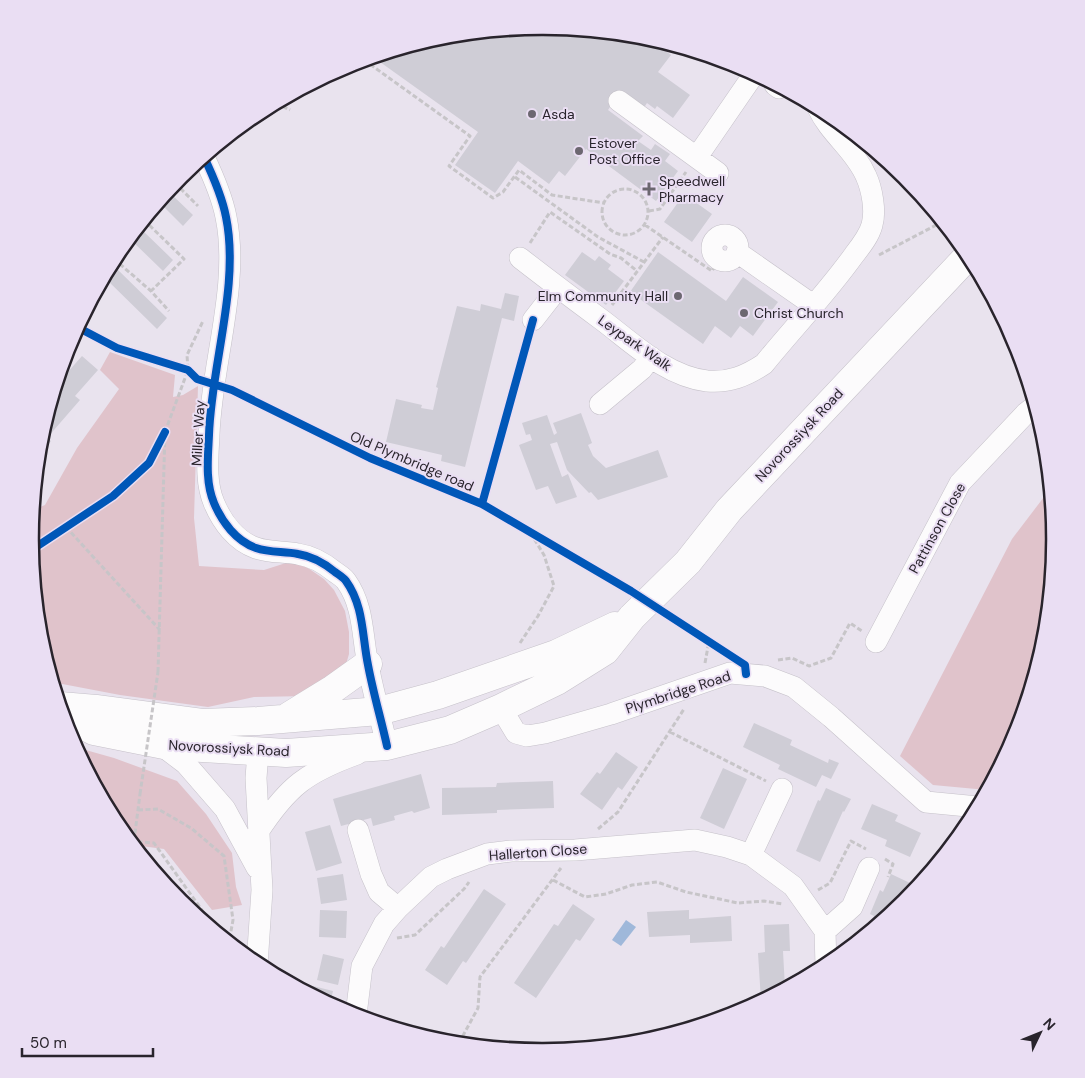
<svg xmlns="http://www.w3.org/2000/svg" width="1085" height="1078" font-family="'DM Sans',sans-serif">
  <rect width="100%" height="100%" fill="#e9e3ee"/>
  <path fill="#e0c3cb" d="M110,352L175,375L173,397L183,395L198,386L194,518L199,566L264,570L289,562L305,566L324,579L334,590L345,611L349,632V654L342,678L308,696L254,697L208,707L120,695L57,683L52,680L40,639L30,539L33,510L45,505L77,448L119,389L100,370Z
    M1050,489L1055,539L1045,639L1016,735L987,790L933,785L900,756L1012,539Z
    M75,747L114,758L177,781L206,814L232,853L236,887L242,905L212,910L164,849L133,845L116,824Z"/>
  <path fill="#9fb8da" d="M626,920L636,927L621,946L612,940Z"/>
  <path fill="#cfcdd6" d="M542,26L643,36L651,39L671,55L658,72L690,95L673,118L657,106L655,109L647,103L643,109L620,92L608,110L643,136L638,141L651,150L655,144L670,154L665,161L678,171L656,201L586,149L565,176L559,171L549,184L518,161L495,193L455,165L478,132L373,57L443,36Z
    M168,191L193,215L183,226L159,202Z
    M684,194L712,214L692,242L664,222Z
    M139,227L173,260L163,271L129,238Z
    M582,252L595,261L599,256L611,265L608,269L624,281L606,305L565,275Z
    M658,252L726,301L743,277L778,302L753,336L740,326L731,338L715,326L703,344L630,292Z
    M115,267L167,318L157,329L104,277Z
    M505,293L519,296L514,321L502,318L465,467L441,461L442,455L386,442L396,399L422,405L421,408L433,410L438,388L436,387L457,306L480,311L481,304L501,309Z
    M82,356L98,370L75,396L80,400L47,438L51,441L38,457L40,439L52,398L63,386L59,382Z
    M581,413L592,443L588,445L593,456L606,468L658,450L668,477L598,500L591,492L589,493L567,470L557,442L550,444L562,477L568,474L577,497L556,504L548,486L536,490L519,445L532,440L530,434L526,435L522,423L547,415L554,435L557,433L553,423Z
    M754,723L792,740L790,745L828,763L829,759L839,763L831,779L822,775L816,787L778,769L780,765L743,747Z
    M616,752L638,767L622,790L618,787L602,810L580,794L597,772L600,774Z
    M723,768L747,779L724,829L700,818Z
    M421,774L430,808L414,813L412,811L394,816L395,820L373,826L371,818L341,826L333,799Z
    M553,781L554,808L497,810V813L442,815V788L496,787L497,783Z
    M826,788L851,799L844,812L843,811L820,862L796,851L818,800L820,801Z
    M872,804L898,815L895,821L921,833L910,857L885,846L887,840L861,829Z
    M330,825L342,863L316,871L305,832Z
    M343,874L347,900L321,904L317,878Z
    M891,874L910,883L905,893L907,894L902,904L865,934L874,916L870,914L880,890L883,892Z
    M484,889L506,904L466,963L463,961L447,985L425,970L441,946L444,948Z
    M573,904L595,919L580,941L576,939L536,998L514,983L554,924L558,926Z
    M320,910L347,911L346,938L319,937Z
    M689,910V919L731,916L732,941L690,943V935L649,937L647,912Z
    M789,924L790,951H783L785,988L761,1001L758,953L765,952L764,925Z
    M323,954L344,959L338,985L317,980Z
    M313,986L333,991L330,1004L311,994Z"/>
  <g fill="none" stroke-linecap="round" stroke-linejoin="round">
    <g stroke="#c5c1c9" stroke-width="22">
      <path id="minor" d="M775,85L779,88
        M619,101L718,173
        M204,157C213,176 222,196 226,217C240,285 211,366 209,435C208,457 205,482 214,503C222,522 236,541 256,548C270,553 284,551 298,554C311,556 324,563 335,572C339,575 343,577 346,581C364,606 362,636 368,665C373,692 381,719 387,746
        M697,157L754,74
        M712 248a13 13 0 1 1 26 0a13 13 0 1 1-26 0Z
        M737,252L813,305
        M520,258C547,279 575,300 602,320C634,344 666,376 707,381C729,383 746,376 764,364C794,327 827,293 854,255C861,246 869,236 872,225C876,211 872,189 866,176C855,150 830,134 818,108
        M533,320L558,288
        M600,404L642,369L651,357
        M876,642L960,483L1026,413L1035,406
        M501,708L516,733L527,736L545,733L611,714L730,673L765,676L794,687L831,717L926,802L978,807
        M161,745L186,764L225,809L257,868
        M358,830L371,874L379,892L398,908
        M258,832C288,786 307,772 357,754
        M751,855L782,789
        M825,931L852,907L869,868
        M257,965L262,890L256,778L258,752
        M356,1015L362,966L384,924L398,908L431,877L447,869L487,854L511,851L575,850L695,840L727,847L751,855L793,886L825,931L826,966"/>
    </g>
    <g stroke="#c5c1c9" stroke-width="29">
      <path id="major" d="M60,706L96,709L202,723L258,721L379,711L438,695L556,654L615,626
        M63,715L94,731L169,746L286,753L387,746L450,730L501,708L557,681L605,651L632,617L688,562L729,510L969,255
        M289,716L333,689L368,664"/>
    </g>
    <path stroke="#c7c5c8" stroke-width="3" stroke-dasharray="5 2.5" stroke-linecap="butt" d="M364,60L470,136L449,166L493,198L503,192L519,170L552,195L604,203
      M276,103L290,110
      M264,109L267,111L271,106
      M515,177L598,237L644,262
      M175,183L198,206
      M602 212a23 23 0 1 1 46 0a23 23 0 1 1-46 0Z
      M649,211L660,209L686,172
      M144,220L184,259L151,291
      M645,225L712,271L718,260
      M530,243L550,212L610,254L621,258L637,271
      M879,255L942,222
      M114,259L151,291L169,311
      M612,305L663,237
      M66,527L160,630
      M30,534L39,545
      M520,643L538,616L554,586L544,555L530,532
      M778,660L792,658L809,666L831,658L850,623L862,631
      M705,663L709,641
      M158,672L165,432L188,370L187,355L203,321
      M670,732L766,781
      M138,810L158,809L191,828L224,856L233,920L229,942
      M598,829L618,812L684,709
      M130,841L154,843L209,920V925
      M134,841L140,794
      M885,859L893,864L888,877
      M553,880L585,897L606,894L632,885L657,882L686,892L738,903L764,901L783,904
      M818,890L830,883L851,841L866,849
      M201,919L208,920
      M397,938L415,935L464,889L469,882
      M459,1043L478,1008L480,977L561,868"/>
    <use href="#minor" stroke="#fcfbfc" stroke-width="21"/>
    <use href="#major" stroke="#fcfbfc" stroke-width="28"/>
    <path stroke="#c7c5c8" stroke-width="3" stroke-dasharray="5 2.5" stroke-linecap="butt" d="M140,794L158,672"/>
    <g stroke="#eadef3" stroke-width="11">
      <path id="cycleway" d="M204,157C213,176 222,196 226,217C240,285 211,366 209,435C208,457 205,482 214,503C222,522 236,541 256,548C270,553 284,551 298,554C311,556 324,563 335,572C339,575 343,577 346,581C364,606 362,636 368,665C373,692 381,719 387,746
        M77,327L117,348L188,370L197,379L232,390L370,458L482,504L631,591L745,665L746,674
        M482,504L533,320
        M31,548L39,545L113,496L149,463L165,432"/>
    </g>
    <use href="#cycleway" stroke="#0057b8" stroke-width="8"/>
  </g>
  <g fill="#6c6770" stroke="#eadef3" stroke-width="2">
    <circle cx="532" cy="114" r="5"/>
    <circle cx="579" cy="151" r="5"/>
    <path d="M646.5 181.5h5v5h5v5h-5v5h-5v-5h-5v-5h5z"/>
    <circle cx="678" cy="296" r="5"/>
    <circle cx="744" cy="313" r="5"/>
  </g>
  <g text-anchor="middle" stroke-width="4" stroke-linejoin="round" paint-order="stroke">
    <g font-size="14" fill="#29242c" stroke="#eadef3" text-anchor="start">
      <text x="542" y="119">Asda</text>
      <text x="589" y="148">Estover<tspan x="589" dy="16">Post Office</tspan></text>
      <text x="659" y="186">Speedwell<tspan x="659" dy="16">Pharmacy</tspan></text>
      <text x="668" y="301" text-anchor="end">Elm Community Hall</text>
      <text x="754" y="318">Christ Church</text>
    </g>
    <g font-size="14" fill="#29242c" stroke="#eadef3">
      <text transform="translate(635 343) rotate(35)" y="5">Leypark Walk</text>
      <text transform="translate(198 433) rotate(-87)" y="5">Miller Way</text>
      <text transform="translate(799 435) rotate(-47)" y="5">Novorossiysk Road</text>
      <text transform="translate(412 461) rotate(23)" y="5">Old Plymbridge road</text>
      <text transform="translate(937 528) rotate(-61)" y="5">Pattinson Close</text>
      <text transform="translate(678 692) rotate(-18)" y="5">Plymbridge Road</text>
      <text transform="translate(229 748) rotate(3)" y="5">Novorossiysk Road</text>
      <text transform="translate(538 852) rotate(-4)" y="5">Hallerton Close</text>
    </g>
  </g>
  <path d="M0 0H1085V1078H0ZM542 35H543A503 503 0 0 1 1046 538V540A503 503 0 0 1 543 1043H542A503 503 0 0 1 39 540V538A503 503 0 0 1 542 35Z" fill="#eadef3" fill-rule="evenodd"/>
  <path fill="none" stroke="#29242c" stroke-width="2.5" d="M542 35H543A503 503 0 0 1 1046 538V540A503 503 0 0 1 543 1043H542A503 503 0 0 1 39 540V538A503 503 0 0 1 542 35Z"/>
  <g transform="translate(1040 1033) rotate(47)" stroke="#eadef3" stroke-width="4" paint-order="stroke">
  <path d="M0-4L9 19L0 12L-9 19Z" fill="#29242c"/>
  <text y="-8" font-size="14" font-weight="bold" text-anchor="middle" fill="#29242c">N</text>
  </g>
  <path d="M22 1048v8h131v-8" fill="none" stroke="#29242c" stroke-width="2.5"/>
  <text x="30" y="1048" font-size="15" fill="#29242c" stroke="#eadef3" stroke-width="4" paint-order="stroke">50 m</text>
</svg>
